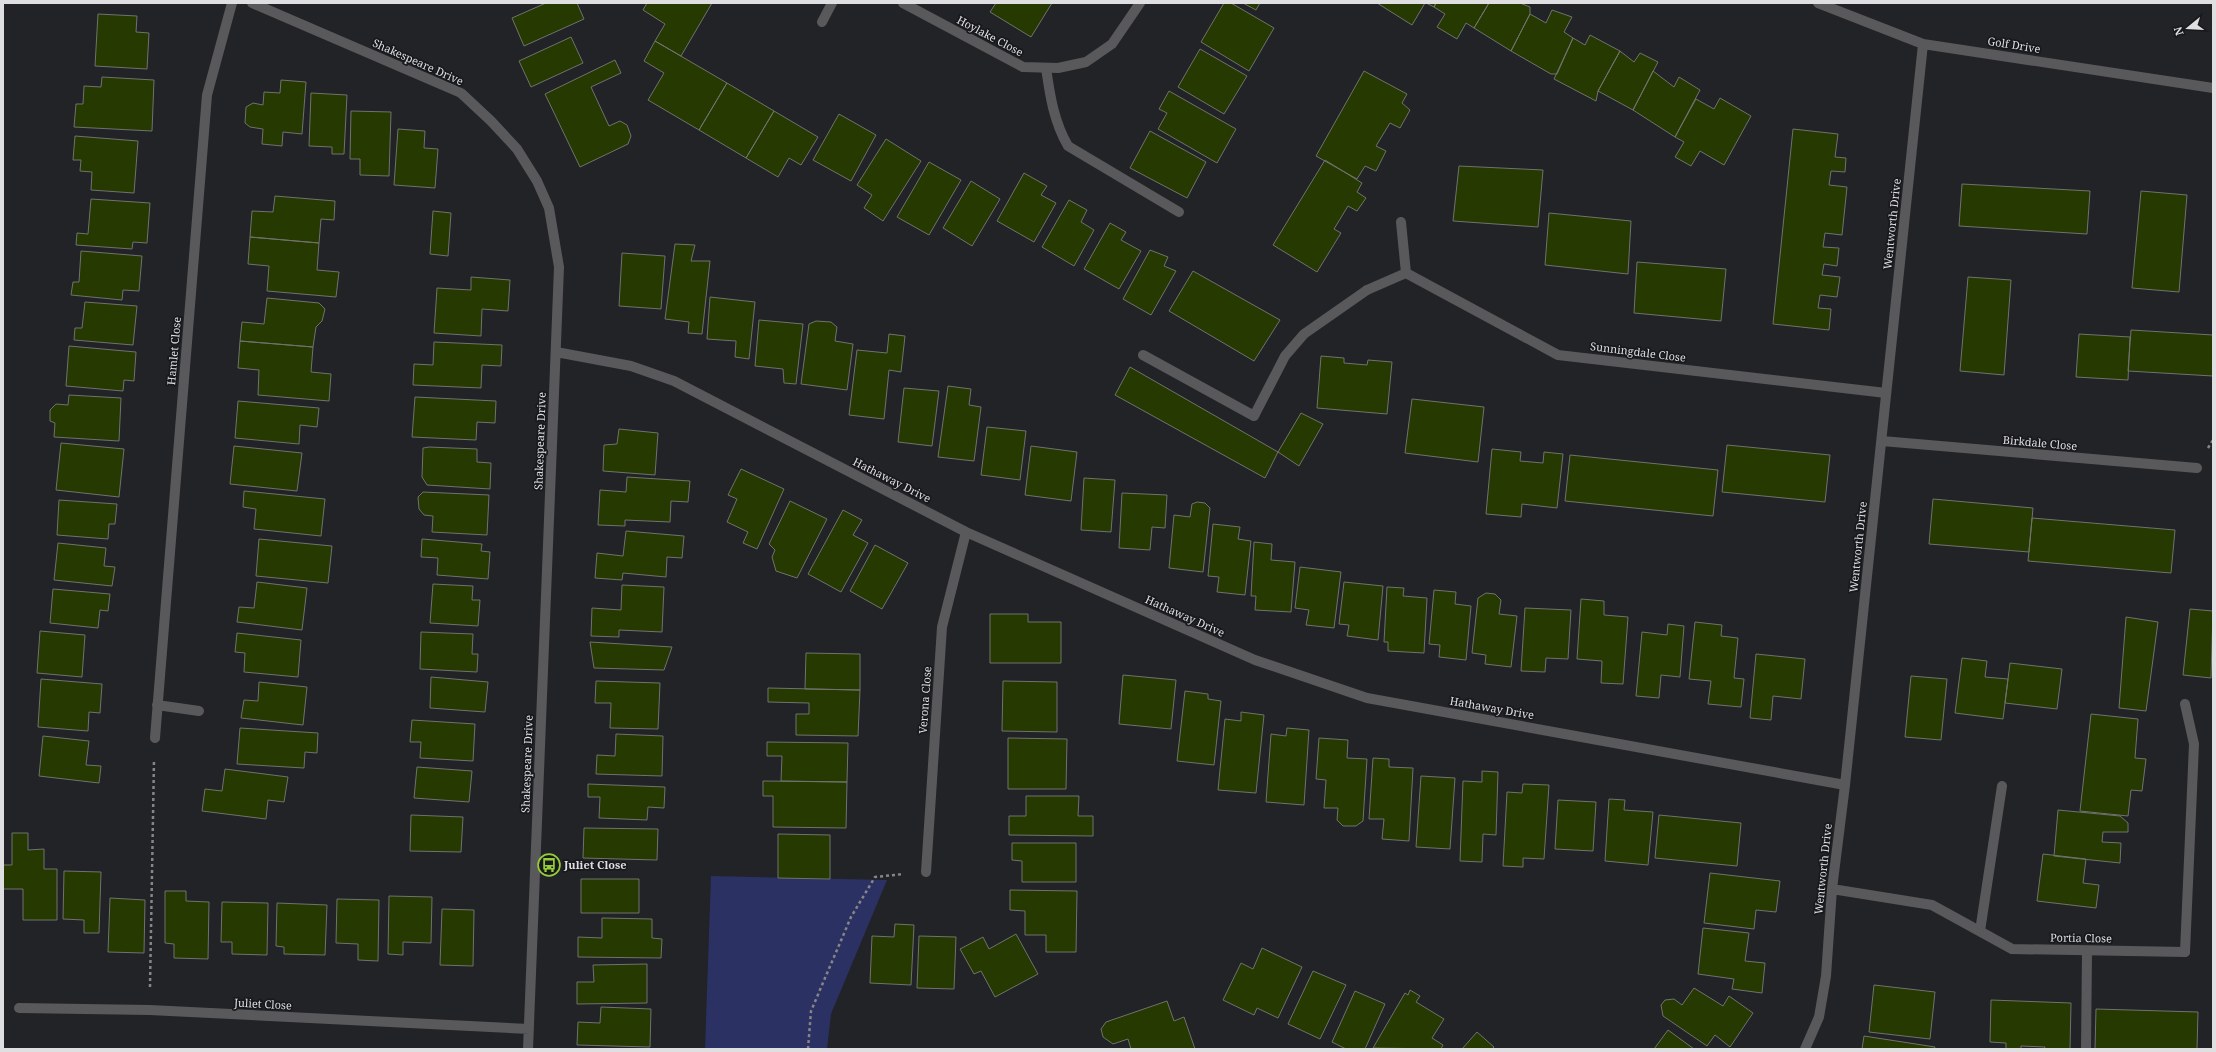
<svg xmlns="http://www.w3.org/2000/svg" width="2216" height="1052" font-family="'Noto Serif',serif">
  <rect width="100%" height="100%" fill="#222326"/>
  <path fill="#2b3162" d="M711,876L887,880L831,1014L827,1049H705Z"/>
  <path fill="#253900" stroke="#70726e" d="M546,3H577L584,19L524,46L512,18Z
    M647,3H712L681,56L655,41L665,24L643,10Z
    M996,3H1052L1031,37L990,12Z
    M1224,3H1231L1274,28L1249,71L1201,42Z
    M1243,3H1260L1256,10Z
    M1377,3H1425L1412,25Z
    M1426,3H1436L1434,7Z
    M1436,3H1489L1474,28L1466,23L1457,39L1437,27L1445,14L1434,7Z
    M1489,3H1520L1530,7V14L1511,51L1474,28Z
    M1552,10L1572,17L1564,32L1573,38L1557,74H1551L1511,51L1530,14L1546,23Z
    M98,14L137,16L136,32L149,33L147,69L95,66Z
    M1590,35L1620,51L1598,91L1596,101L1554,79L1573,38L1585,45Z
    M571,37L583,63L531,87L519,61Z
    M655,41L727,83L699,130L648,100L664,73L644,61Z
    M1200,49L1247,76L1224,114L1178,87Z
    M1620,51L1634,62L1640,53L1658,62L1633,110L1598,91Z
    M615,60L621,73L591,87L609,126L620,121L627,125L631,136L628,144L580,167L545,94Z
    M1364,71L1407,94L1402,103L1410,110L1400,128L1390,123L1376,146L1386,151L1376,171L1365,166L1357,179L1316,156Z
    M1653,71L1674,87L1679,77L1700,90L1675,137L1633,110Z
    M102,77L154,80L152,131L74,127L76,104H83L84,86L101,87Z
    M281,80L306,82L302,134L283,132L282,146L262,144L263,129L250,127L245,123L246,107L253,103L263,105L264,92L280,93Z
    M727,83L774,111L746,158L699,130Z
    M1169,91L1236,129L1217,163L1158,129L1167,113L1159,109Z
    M311,93L347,95L344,154H332V147L309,146Z
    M1720,98L1751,116L1724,165L1700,151L1691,166L1675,157L1684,142L1675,137L1696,99L1714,109Z
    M351,111L391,112L389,176L360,175V159H350Z
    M774,111L818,137L801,165L789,158L778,177L746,158Z
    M839,114L876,135L851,181L813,160Z
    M398,129L425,131L424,148L438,149L435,188L394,185Z
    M1793,129L1838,134L1835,157L1846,158L1845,172L1831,171L1829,185L1847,187L1842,235L1825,233L1823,247L1839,248L1837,266L1824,264L1822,275L1840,277L1837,297L1820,295L1818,308L1831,309L1829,330L1773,324Z
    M1150,131L1206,162L1187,198L1130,168Z
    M75,136L138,141L134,193L91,190L92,172L80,171L81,160H73Z
    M886,139L921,161L883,221L864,208L872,195L857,185Z
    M1325,160L1362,183L1357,192L1366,198L1357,211L1348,206L1334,229L1341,233L1317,272L1273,245Z
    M929,162L961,180L929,235L897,217Z
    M1459,166L1543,170L1538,227L1453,221Z
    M1024,173L1047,186L1041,195L1056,203L1034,242L997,221Z
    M971,181L1000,199L972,246L943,228Z
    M1962,184L2090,191L2087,234L1959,226Z
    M2141,191L2187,195L2179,292L2132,288Z
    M275,196L335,201L334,220L321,219L319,243L250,237L252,211L273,212Z
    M91,199L150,203L147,243L133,242L132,249L76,245L77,233L88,234Z
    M1069,200L1087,210L1081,222L1094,230L1074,266L1042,247Z
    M433,211L451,213L448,256L430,254Z
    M1549,213L1631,221L1628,274L1545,265Z
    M1110,223L1126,232L1121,240L1141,251L1119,289L1084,269Z
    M250,237L319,243L317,270L339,272L336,297L267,291L269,266L248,264Z
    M675,244L695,245L691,261H710L702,334L688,333L689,322L665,319Z
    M1150,250L1168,257L1164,266L1176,271L1151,315L1123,299Z
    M81,251L142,256L139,291L123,290L122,300L71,295L73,282H79Z
    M622,253L665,256L661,309L619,306Z
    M1637,262L1726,269L1721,321L1634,313Z
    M1193,271L1280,320L1254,361L1169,311Z
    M471,277L510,280L508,311L482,309L481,336L434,333L437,288L471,290Z
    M1968,277L2011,280L2004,375L1960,371Z
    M710,297L755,302L749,359L735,357L736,341L707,339Z
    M267,298L319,303L325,309L322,321L316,327L313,347L240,341L242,322L264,324Z
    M85,302L137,306L133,345L74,340L75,328H82Z
    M759,320L803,324L796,384L784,383L783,369L755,366Z
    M816,321L831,322L837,327L835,341L853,344L847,390L801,384L809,324Z
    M2131,330L2213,335V376L2128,371Z
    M889,334L905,336L901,372L889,370L884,419L849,415L857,350L887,353Z
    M2079,334L2130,337L2128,380L2076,377Z
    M240,341L313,347L311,372L331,374L329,401L258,395L259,370L238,368Z
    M434,342L502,345L501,366L482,365L481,388L413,385L414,364L433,365Z
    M69,346L136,352L134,381L124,380L123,391L66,386Z
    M1321,356L1344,358V363L1367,365L1368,360L1392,362L1387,414L1317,408Z
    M1130,367L1278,452L1265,478L1115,395Z
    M948,386L971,389L969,405L981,407L974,461L938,457Z
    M904,388L939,391L932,446L898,442Z
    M69,395L121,398L119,441L54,437L55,423L50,421V410L56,404L68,405Z
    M415,397L496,401L495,423L477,422L476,440L412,437Z
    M1412,399L1484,407L1478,462L1405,453Z
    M238,401L319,408L317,427L300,425L299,444L235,438Z
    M1301,413L1323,424L1299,466L1278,452Z
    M987,427L1026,431L1020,480L981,475Z
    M619,429L658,433L655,475L603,471L604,445L617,444Z
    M61,443L124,449L119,497L56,490Z
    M1727,445L1830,455L1825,502L1722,492Z
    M234,446L302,453L297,491L230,484Z
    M1031,446L1077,452L1071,501L1025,495Z
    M429,447L477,449V462L491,463L490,489L427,485L422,477L423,448Z
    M1492,449L1521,452L1520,461L1543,463L1544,452L1563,454L1557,508L1522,504L1521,517L1486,514Z
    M1570,455L1718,470L1713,516L1565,501Z
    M741,469L784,489L757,549L743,543L748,532L727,522L737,499L728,495Z
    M627,477L690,481L688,502L671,501L670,522L625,520V526L598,525L600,490L626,492Z
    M1084,478L1115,480L1111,532L1081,530Z
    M244,491L325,499L321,536L254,529L256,509L243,507Z
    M423,492L489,495L487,535L432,532L433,516L424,515L419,509L418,497Z
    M1122,493L1167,495L1165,528L1152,527L1150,550L1119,548Z
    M1933,499L2033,508L2029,552L1929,544Z
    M59,500L117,504L115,524H109L108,539L57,535Z
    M790,501L827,519L797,578L776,571L772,557L775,550L769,544Z
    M1197,502L1205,503L1210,508L1203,572L1169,568L1174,515L1190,517L1192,504Z
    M843,510L862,520L853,535L868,543L841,592L808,574Z
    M2032,518L2175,530L2171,573L2028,561Z
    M1213,524L1240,527L1238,539L1251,541L1245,595L1217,592L1219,577L1208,576Z
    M626,531L684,536L682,558L667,557L666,577L623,573L622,580L595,578L597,553L623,556Z
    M259,539L332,546L328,583L256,576Z
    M422,539L482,544L481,551L490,552L488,579L437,575L438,558L421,557Z
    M1254,542L1272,544L1271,560L1295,562L1291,612L1255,610L1256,596H1251Z
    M58,543L106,548L104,566L115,567L112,586L54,580Z
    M875,545L908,563L882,609L850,591Z
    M1300,567L1341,572L1334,628L1306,625L1309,610L1295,608Z
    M257,582L307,588L302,630L237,622L239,607L254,608Z
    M1344,582L1383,586L1378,640L1347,636L1349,625L1339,624Z
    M433,584L473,586L472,600H480L478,626L430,623Z
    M622,585L664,587L662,632L619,630V637L591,636L592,608L621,610Z
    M1387,587L1404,588L1403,596L1427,598L1424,653L1388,651V642H1384Z
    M53,589L110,594L108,611L100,610L98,628L50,623Z
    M1434,590L1456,592L1455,604L1471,606L1466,660L1439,657L1440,645L1429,644Z
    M1486,593L1495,594L1501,600L1499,614L1517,616L1511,667L1485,664L1486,655L1472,653L1478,598Z
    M1581,599L1604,601V615L1628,617L1623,684L1601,683L1602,661L1577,659Z
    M1525,608L1571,610L1568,659L1546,658L1545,672L1521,671Z
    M2190,609L2213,611L2211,678L2183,675Z
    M990,614H1028V622H1061V663H990Z
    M2126,617L2158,622L2146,711L2119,708Z
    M1695,622L1722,625L1721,636L1738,638L1734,678L1744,679L1741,707L1708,704L1711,681L1689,679Z
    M1668,624L1684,626L1680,677L1661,675L1659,698L1636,696L1642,632L1667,635Z
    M40,631L85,635L82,677L37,673Z
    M421,632L473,634L472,654H478L477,672L420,669Z
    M237,633L301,640L298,677L244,672L245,653L235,652Z
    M590,642L672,647L664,670L594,668Z
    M806,653L860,654V690L805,689Z
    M1756,654L1805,659L1801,699L1773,696L1771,720L1750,718Z
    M1962,658L1987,661L1985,677L2008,679L2003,719L1955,713Z
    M2010,663L2062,669L2057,709L2005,703Z
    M1123,675L1176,680L1171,729L1119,724Z
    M1911,676L1947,679L1941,740L1905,737Z
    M431,677L488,682L485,712L430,708Z
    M41,679L102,684L100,713L89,712L88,731L38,727Z
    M596,681L660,683L658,729L610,728L611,703H595Z
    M1003,681L1057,682V732L1002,731Z
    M259,682L307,687L303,725L241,718L244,700L258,701Z
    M768,688L860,690L858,736L796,735V714H809V703L768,702Z
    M1185,691L1208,694V699L1221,701L1214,765L1177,761Z
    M1241,712L1264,715L1256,793L1218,790L1225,719L1241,721Z
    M2091,714L2138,719L2135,758L2146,759L2142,791L2131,790L2128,816L2080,811Z
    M412,720L475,724L473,761L420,758L421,742H410Z
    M240,728L318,733L317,753L305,752L304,768L237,764Z
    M1287,728L1309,730L1304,805L1266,802L1271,734L1286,736Z
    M616,734L663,736L662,776L596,774L597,755L615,756Z
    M43,736L89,741L86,765L101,766L99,783L39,776Z
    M1008,738L1067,739L1066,789H1008Z
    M1319,738L1348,740L1347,758L1367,759L1363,821L1356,826H1343L1337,820L1338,808H1324L1326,780L1316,779Z
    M767,742L848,743L847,782L781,781L782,756H767Z
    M1373,758L1389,759V767L1413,768L1409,841L1382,839L1384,819H1369Z
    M417,767L472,771L469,802L414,798Z
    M225,769L288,777L284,802L268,800L266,819L202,811L205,789L222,791Z
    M1482,771L1498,772L1496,835L1483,834L1482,862L1460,861L1463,781L1482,782Z
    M1421,776L1455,778L1450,849L1416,847Z
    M763,781L847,782L846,828L773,827V796H763Z
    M588,784L665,787L664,808L648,807L647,820L599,818L600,797H588Z
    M1523,784L1549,785L1544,859L1523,858V867L1503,866L1507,792L1522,793Z
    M1026,796H1079L1078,816H1093V836L1009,835V816H1026Z
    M1609,799L1625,800L1624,810L1653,812L1648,865L1605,861Z
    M1558,800L1596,802L1593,851L1555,849Z
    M2058,810L2120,816L2128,823V832H2103L2102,842L2121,843L2120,863L2054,856Z
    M411,815L463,817L461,852L410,851Z
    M1659,815L1741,823L1737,866L1655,858Z
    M584,828L658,829L657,860L583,858Z
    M12,833H28V850L44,849V869H57V920H23V889H3V865H12Z
    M778,834L830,835V879L778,878Z
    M1012,843H1076V882H1022V861L1012,860Z
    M2043,854L2086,859L2083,883L2099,885L2096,908L2037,901Z
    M64,871L101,872L99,933H84V920L63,919Z
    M1710,873L1780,881L1776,912L1756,910L1754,929L1704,923Z
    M581,879H639V913H581Z
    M1010,890L1077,891L1076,952H1046V935H1025V911L1010,910Z
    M165,891H186V901L209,902L208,959L174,958V944L165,943Z
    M389,896L432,897L431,943L403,942V955L388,954Z
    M110,898L145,900L144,953L108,952Z
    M337,899L379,900L378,961L358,960V944L336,943Z
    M222,902L268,903L267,955L232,954V942H221Z
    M277,903L327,905L325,955L284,954V947L276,946Z
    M442,909L474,910L473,966L440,965Z
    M602,918L652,919V938L662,939L661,958L578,957V937L602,938Z
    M895,924L914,925L911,985L870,983L872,936L894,937Z
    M1703,928L1749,933L1745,961L1765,963L1762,993L1732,989L1734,979L1698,974Z
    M1016,934L1038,974L995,997L981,971L974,974L960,949L983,937L989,949Z
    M919,936L956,937L954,989L917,988Z
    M1262,948L1302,967L1278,1018L1257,1008L1254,1015L1223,1000L1241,963L1253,969Z
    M647,964V1003L577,1004V982H594L593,965Z
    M1313,971L1346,985L1320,1039L1288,1024Z
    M1874,985L1935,992L1930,1039L1869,1032Z
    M1694,988L1723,1006L1729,996L1753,1013L1730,1047L1715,1035L1707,1046L1663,1016L1661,1005L1665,1000L1674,999L1682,1005Z
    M1410,990L1420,996L1416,1002L1444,1019L1432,1038L1443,1045L1441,1049L1373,1048L1405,993L1408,995Z
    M1355,991L1385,1004L1365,1049H1346L1332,1042Z
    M1991,1000L2071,1003L2070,1049H2044L2045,1047L2021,1046V1049H2006V1043L1990,1042Z
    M1167,1001L1174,1021L1184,1017L1195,1049H1131L1128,1039L1113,1044L1103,1037L1101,1029L1106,1022Z
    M601,1007L651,1009L650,1047L577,1045L578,1022L600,1023Z
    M2096,1009L2198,1012L2197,1049H2095Z
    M1668,1030L1694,1049H1654Z
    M1477,1032L1494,1047L1492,1049H1462Z
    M1864,1036L1935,1047L1934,1049H1862Z"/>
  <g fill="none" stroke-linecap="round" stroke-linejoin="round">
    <path stroke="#868689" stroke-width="2.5" stroke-dasharray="3 3" stroke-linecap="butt" d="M2208,448L2213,440
      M150,987L154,760
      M808,1049L811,1011L851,917L875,877L904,874"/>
    <path stroke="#59595b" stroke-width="10" d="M1046,68C1050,96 1054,122 1068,146L1179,212
      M1143,355L1254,416L1285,356L1304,334L1367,290
      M2185,704L2194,744L2185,952
      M2086,1049L2087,951"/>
    <path stroke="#59595b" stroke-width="10" d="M252,3L461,93L491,121L517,149L537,181L549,208L559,267L528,1049
      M903,3L1023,67L1058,68L1086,62L1112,44L1140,3
      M1818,3L1923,44L2213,88
      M822,22L832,3
      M1406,273L1558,355L1886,393
      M1367,290L1406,273L1401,222
      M556,352L631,366L674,381L966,532L1255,660L1367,698L1845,785
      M1882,441L2197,468
      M157,705L199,711
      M155,738L207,95L232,3
      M926,872L942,627L966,532
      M1832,889L1932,905L2012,949L2185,952
      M1980,931L2002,786
      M19,1008L150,1010L529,1029
      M1805,1049L1819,1017L1826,976L1832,889L1845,785L1923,44"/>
  </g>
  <defs>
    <g id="bus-ring" transform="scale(1.15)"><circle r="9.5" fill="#18191c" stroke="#95cc3a" stroke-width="1.5"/><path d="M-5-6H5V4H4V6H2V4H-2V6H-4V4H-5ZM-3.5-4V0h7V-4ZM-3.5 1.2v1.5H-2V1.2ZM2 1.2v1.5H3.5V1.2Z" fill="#95cc3a"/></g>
  </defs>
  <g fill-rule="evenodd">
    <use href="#bus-ring" x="549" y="865"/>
  </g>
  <g text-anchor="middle" stroke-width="3.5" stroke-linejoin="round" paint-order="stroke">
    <g font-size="11" fill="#dfdfe2" stroke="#18191c">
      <text transform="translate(990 36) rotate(28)" y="4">Hoylake Close</text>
      <text transform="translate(2014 45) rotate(9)" y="4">Golf Drive</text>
      <text transform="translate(418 62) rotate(24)" y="4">Shakespeare Drive</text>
      <text transform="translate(1892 224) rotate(-84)" y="4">Wentworth Drive</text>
      <text transform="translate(174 351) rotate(-85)" y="4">Hamlet Close</text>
      <text transform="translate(1638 352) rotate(7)" y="4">Sunningdale Close</text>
      <text transform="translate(540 441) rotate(-88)" y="4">Shakespeare Drive</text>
      <text transform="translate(2040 443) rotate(5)" y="4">Birkdale Close</text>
      <text transform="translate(892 480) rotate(27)" y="4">Hathaway Drive</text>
      <text transform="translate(1858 547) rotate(-84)" y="4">Wentworth Drive</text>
      <text transform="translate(1185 616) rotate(24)" y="4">Hathaway Drive</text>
      <text transform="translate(925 700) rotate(-86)" y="4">Verona Close</text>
      <text transform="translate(1492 708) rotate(10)" y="4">Hathaway Drive</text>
      <text transform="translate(527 764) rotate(-88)" y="4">Shakespeare Drive</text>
      <text transform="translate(1823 869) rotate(-84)" y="4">Wentworth Drive</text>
      <text transform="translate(2081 938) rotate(1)" y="4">Portia Close</text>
      <text transform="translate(263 1004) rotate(3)" y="4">Juliet Close</text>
    </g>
    <g font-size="11" font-weight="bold" fill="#dfdfe2" stroke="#18191c" text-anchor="start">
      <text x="564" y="869">Juliet Close</text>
    </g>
  </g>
  <rect width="2216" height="1052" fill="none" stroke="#dfdfe2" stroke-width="8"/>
  <g transform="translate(2188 28) rotate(252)" stroke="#18191c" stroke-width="3" paint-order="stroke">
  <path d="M0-3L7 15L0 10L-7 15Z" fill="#dfdfe2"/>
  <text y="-6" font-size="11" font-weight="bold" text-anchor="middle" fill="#dfdfe2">N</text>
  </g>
</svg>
